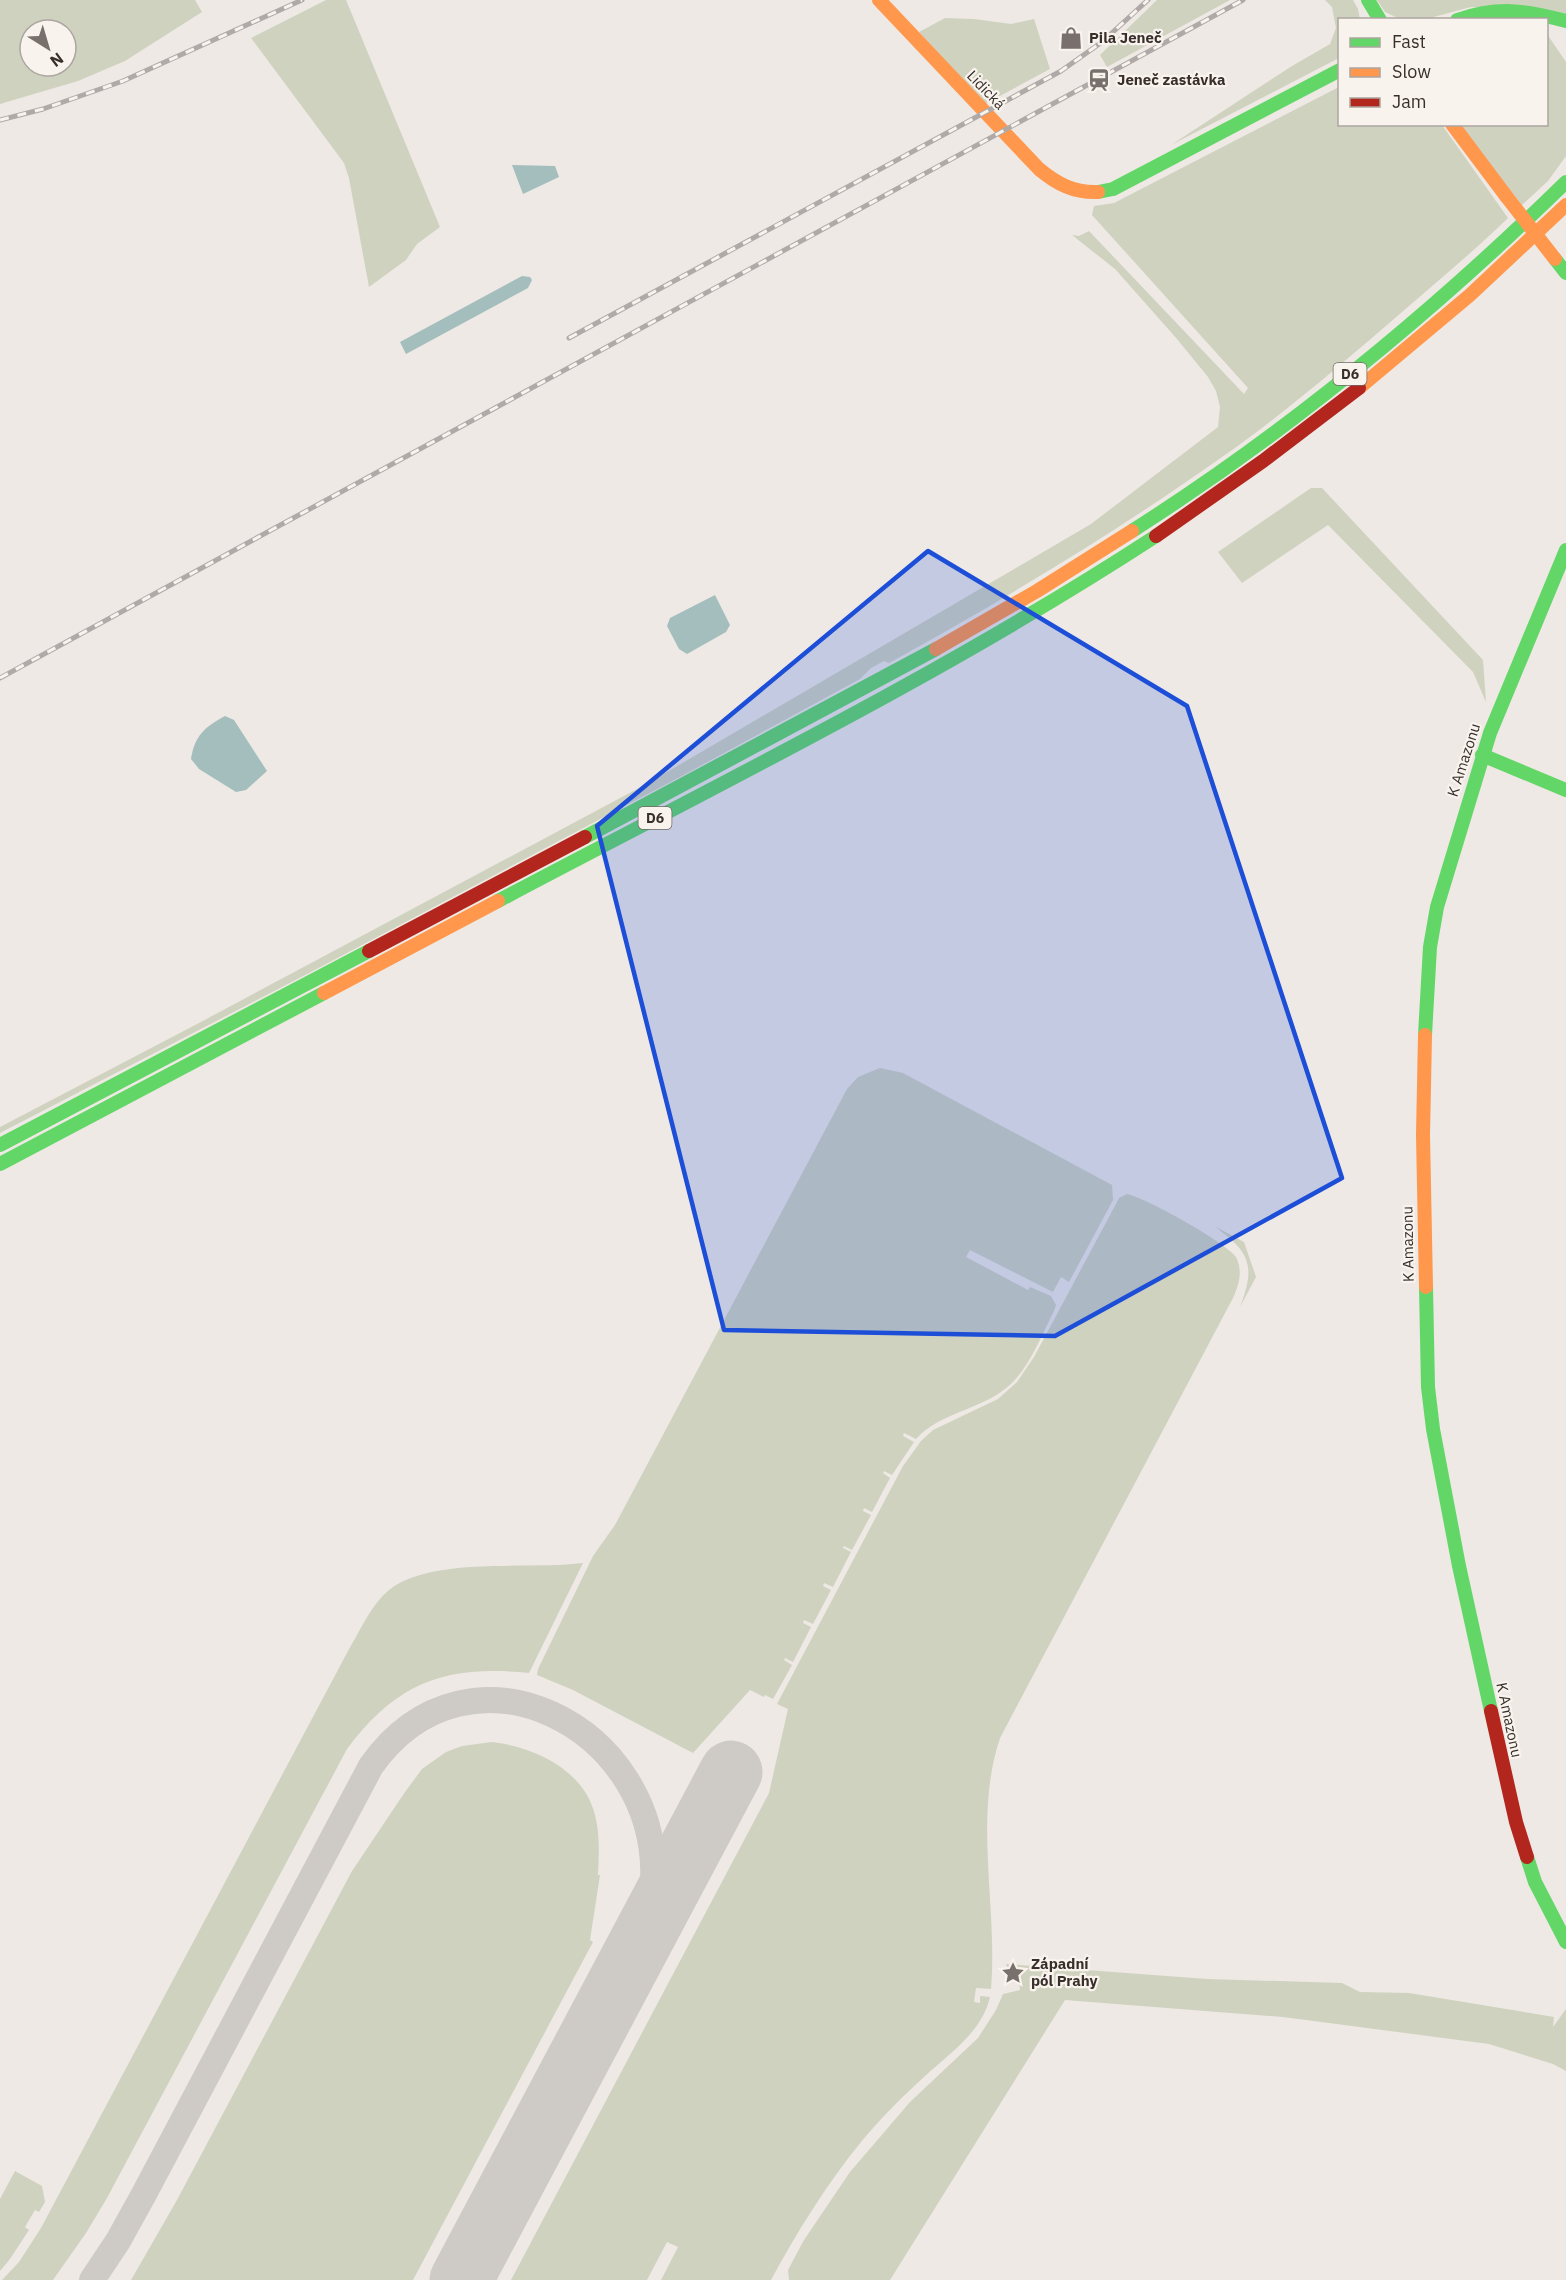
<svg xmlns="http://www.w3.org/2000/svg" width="1566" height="2280" font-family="'IBM Plex Sans',sans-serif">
  <rect width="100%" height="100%" fill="#eee9e4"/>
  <path fill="#d0d2c0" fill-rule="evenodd" d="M0,0H195L202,12L125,61L78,81L0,104ZM30,30H66V66H30Z
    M326,0H346L440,227L417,244L406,260L369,287L349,178L344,163L251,38Z
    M1157,0H1230L1107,67L1100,55Z
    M1325,0H1353L1358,9L1360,19L1340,20L1339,58L1171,145L1292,66L1330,44L1336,28L1332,7Z
    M1377,0H1566V15L1471,7L1426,19H1400L1385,12Z
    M945,18L974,19L1011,24L1034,19L1050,69L985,104L919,32Z
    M1547,34L1566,62V156L1548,181L1522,205L1459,125L1546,124Z
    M1339,87L1340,124L1442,125L1508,218C1474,251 1438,281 1402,312C1344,362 1285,413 1222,457C1115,533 1003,600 889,663L884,661L871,668L860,679L678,778L311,972L0,1133V1127L199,1023L650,782L1091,524L1218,427L1220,407L1216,391L1208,377L1177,339L1115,269L1072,235L1079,236L1089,231L1244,394L1248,388L1092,215L1094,206L1114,203Z
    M1311,488H1322L1483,660L1486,702L1473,672L1328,525L1242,583L1218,552Z
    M880,1068L903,1073L1112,1185L1113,1200L1069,1282L1061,1277L1053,1292L970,1250L966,1257L1028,1290L1030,1287L1051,1296L1056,1305L1054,1311C1040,1338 1027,1375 1001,1392C973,1411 939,1414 916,1439L904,1433L903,1436L914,1442L892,1475L884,1471L883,1473L890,1478L872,1512L864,1508L863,1511L871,1515L852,1550L844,1546L843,1548L851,1552L833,1587L824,1583L823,1586L831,1590L813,1624L804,1620L803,1623L811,1627L793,1662L785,1658L784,1660L792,1665L773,1699L765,1695L764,1697L750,1690L693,1753L573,1690L537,1675L538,1669L593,1556L615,1525L847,1089L858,1077Z
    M1127,1194C1144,1197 1227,1243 1236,1257C1243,1271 1239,1285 1233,1298L1000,1738C973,1819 998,1906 991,1989L976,1988L974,2002L980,2003V1996L990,1997C982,2032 950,2053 925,2076C902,2097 880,2119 861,2142C826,2185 797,2232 771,2280H661L678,2247L667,2242L647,2280H511L769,1793L788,1709L777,1704L903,1466L921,1441L933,1430L998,1399L1017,1382L1034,1357L1116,1204L1119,1198Z
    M1214,1226L1244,1242L1256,1277L1240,1307C1256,1265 1250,1252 1214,1226Z
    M583,1563L529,1673C447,1665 398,1681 347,1749L107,2198L86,2233L53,2280H2L19,2262L41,2228L348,1651C360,1631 371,1605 389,1590C430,1556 531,1570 583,1563Z
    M492,1742C535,1747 584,1770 595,1815C600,1835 599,1855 598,1875H600L590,1940L593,1942L413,2280H131L177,2200L352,1871L405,1792L422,1769L446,1752L462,1746Z
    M1006,1964L1207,1979L1342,1983L1360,1992L1409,1993L1554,2017L1553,2027L1566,2009V2071L1553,2064L1489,2044L1283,2017L1065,2000L890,2280H789L788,2270L804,2240L850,2172L910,2102L978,2038L996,2010L1003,1994L1020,1990L1018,1972L1008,1969Z
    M15,2171L42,2186L45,2202L39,2212L35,2210L25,2227L29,2230L10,2259L0,2271V2199Z"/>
  <path fill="#a3bebc" d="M512,165L555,166L559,177L523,194Z
    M522,276L530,277L532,280L528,288L406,354L400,342Z
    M715,595L730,625L726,632L687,654L679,649L667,626L670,618Z
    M225,716L234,720L267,771L246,790L236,792L199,769L191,759C195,735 205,727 225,716Z"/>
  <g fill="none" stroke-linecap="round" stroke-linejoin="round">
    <path stroke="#cecac6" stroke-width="26" d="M92,2280L118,2241L144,2194L371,1766C469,1627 661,1728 653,1882C650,1936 618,1982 593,2028"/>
    <path stroke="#cecac6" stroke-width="63" d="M461,2280L731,1772"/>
    <path stroke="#63d668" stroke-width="14" d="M1368,0L1380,20
      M1457,20C1498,6 1525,10 1566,21
      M1098,192L1113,189L1340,70
      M1555,259L1566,273
      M1132,531C1289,431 1433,312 1566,182
      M1482,755L1566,790
      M585,837L936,649
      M498,901C719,784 946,673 1156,536
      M1425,1035L1430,947L1437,907L1490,733L1566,550
      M0,1145L369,951
      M0,1164L324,993
      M1426,1287L1428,1387L1433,1429L1459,1566L1491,1711
      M1527,1857L1535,1882L1566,1942"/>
    <path stroke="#ff974d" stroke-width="14" d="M879,0L1039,169C1057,184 1074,193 1098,192
      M1452,124L1506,196
      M1359,388L1470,295L1566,205
      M936,649L1037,591L1132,531
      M324,993L498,901
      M1425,1035L1423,1135L1426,1287"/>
    <path stroke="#b3261e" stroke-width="14" d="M1156,536L1263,461L1359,388
      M369,951L585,837
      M1491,1711L1516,1822L1527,1857"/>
    <g stroke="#afaaa8" stroke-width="5">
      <path id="rail" d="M0,120L43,109L123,81L302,0
        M569,338L1061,71L1102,42L1148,0
        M0,678L1243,0"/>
    </g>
    <use href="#rail" stroke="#f9f3ed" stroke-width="3" stroke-dasharray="9" stroke-linecap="butt"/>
    <path stroke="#ff974d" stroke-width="14" d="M1506,196L1555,259"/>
  </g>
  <path fill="#1d4ed8" fill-opacity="0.2" stroke="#1d4ed8" stroke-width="4.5" stroke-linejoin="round" d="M928,551L1187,706L1342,1178L1055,1336L724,1330L597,826Z"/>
  <defs>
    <g id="shop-bare" transform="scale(1.8)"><path d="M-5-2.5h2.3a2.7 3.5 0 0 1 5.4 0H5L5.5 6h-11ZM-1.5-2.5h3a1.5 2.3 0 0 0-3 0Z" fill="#78706c" stroke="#f9f3ed" stroke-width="2.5" paint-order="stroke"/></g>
    <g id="station-bare" transform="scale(1.8)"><path d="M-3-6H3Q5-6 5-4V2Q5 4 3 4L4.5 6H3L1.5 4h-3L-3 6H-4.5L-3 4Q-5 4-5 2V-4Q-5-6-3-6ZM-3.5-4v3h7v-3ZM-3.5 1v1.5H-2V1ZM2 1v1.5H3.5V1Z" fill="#78706c" stroke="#f9f3ed" stroke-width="2.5" paint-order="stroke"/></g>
    <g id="sight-bare" transform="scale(1.8)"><path d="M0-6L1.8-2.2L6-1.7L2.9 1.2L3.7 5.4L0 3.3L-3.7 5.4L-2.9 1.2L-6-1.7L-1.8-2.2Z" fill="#78706c" stroke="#f9f3ed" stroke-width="2.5" paint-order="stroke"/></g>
  </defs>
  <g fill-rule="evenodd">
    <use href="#shop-bare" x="1071" y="38"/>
    <use href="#station-bare" x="1099" y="80"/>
    <use href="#sight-bare" x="1013" y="1973"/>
  </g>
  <g text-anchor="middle" stroke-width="4.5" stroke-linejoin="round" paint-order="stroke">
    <g fill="#f9f3ed" stroke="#726a66" stroke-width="1.5">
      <rect x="1333.5" y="363" width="33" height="22" rx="4.5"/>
      <rect x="638.5" y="807" width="33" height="22" rx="4.5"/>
    </g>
    <g font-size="14" font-weight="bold" fill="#382f2c">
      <text x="1350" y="379">D6</text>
      <text x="655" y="823">D6</text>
    </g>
    <g font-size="15" font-weight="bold" fill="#382f2c" stroke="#f9f3ed" text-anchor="start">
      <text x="1089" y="43">Pila Jeneč</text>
      <text x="1117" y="85">Jeneč zastávka</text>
      <text x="1031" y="1969">Západní<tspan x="1031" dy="17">pól Prahy</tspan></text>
    </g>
    <g font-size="15" fill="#382f2c" stroke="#f9f3ed">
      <text transform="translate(986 90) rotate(46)" y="5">Lidická</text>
      <text transform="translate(1464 760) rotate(-72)" y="5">K Amazonu</text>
      <text transform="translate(1408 1244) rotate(-91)" y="5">K Amazonu</text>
      <text transform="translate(1509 1720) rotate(78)" y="5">K Amazonu</text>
    </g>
  </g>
  <rect x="1338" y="18" width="210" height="108" fill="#f9f3ed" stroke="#aca5a0" stroke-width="1.5"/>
  <rect x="1350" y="38" width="30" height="9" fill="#63d668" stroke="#aca5a0" stroke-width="1.5"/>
  <text x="1392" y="48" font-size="18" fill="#382f2c">Fast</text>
  <rect x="1350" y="68" width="30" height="9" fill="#ff974d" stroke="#aca5a0" stroke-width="1.5"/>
  <text x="1392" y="78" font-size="18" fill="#382f2c">Slow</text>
  <rect x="1350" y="98" width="30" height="9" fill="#b3261e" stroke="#aca5a0" stroke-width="1.5"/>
  <text x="1392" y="108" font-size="18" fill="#382f2c">Jam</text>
  <g transform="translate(48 48) rotate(143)"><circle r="28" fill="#f9f3ed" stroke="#aca5a0" stroke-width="1.5"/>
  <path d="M0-4.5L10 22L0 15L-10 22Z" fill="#78706c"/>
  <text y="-9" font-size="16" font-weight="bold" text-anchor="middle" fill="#382f2c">N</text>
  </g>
</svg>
